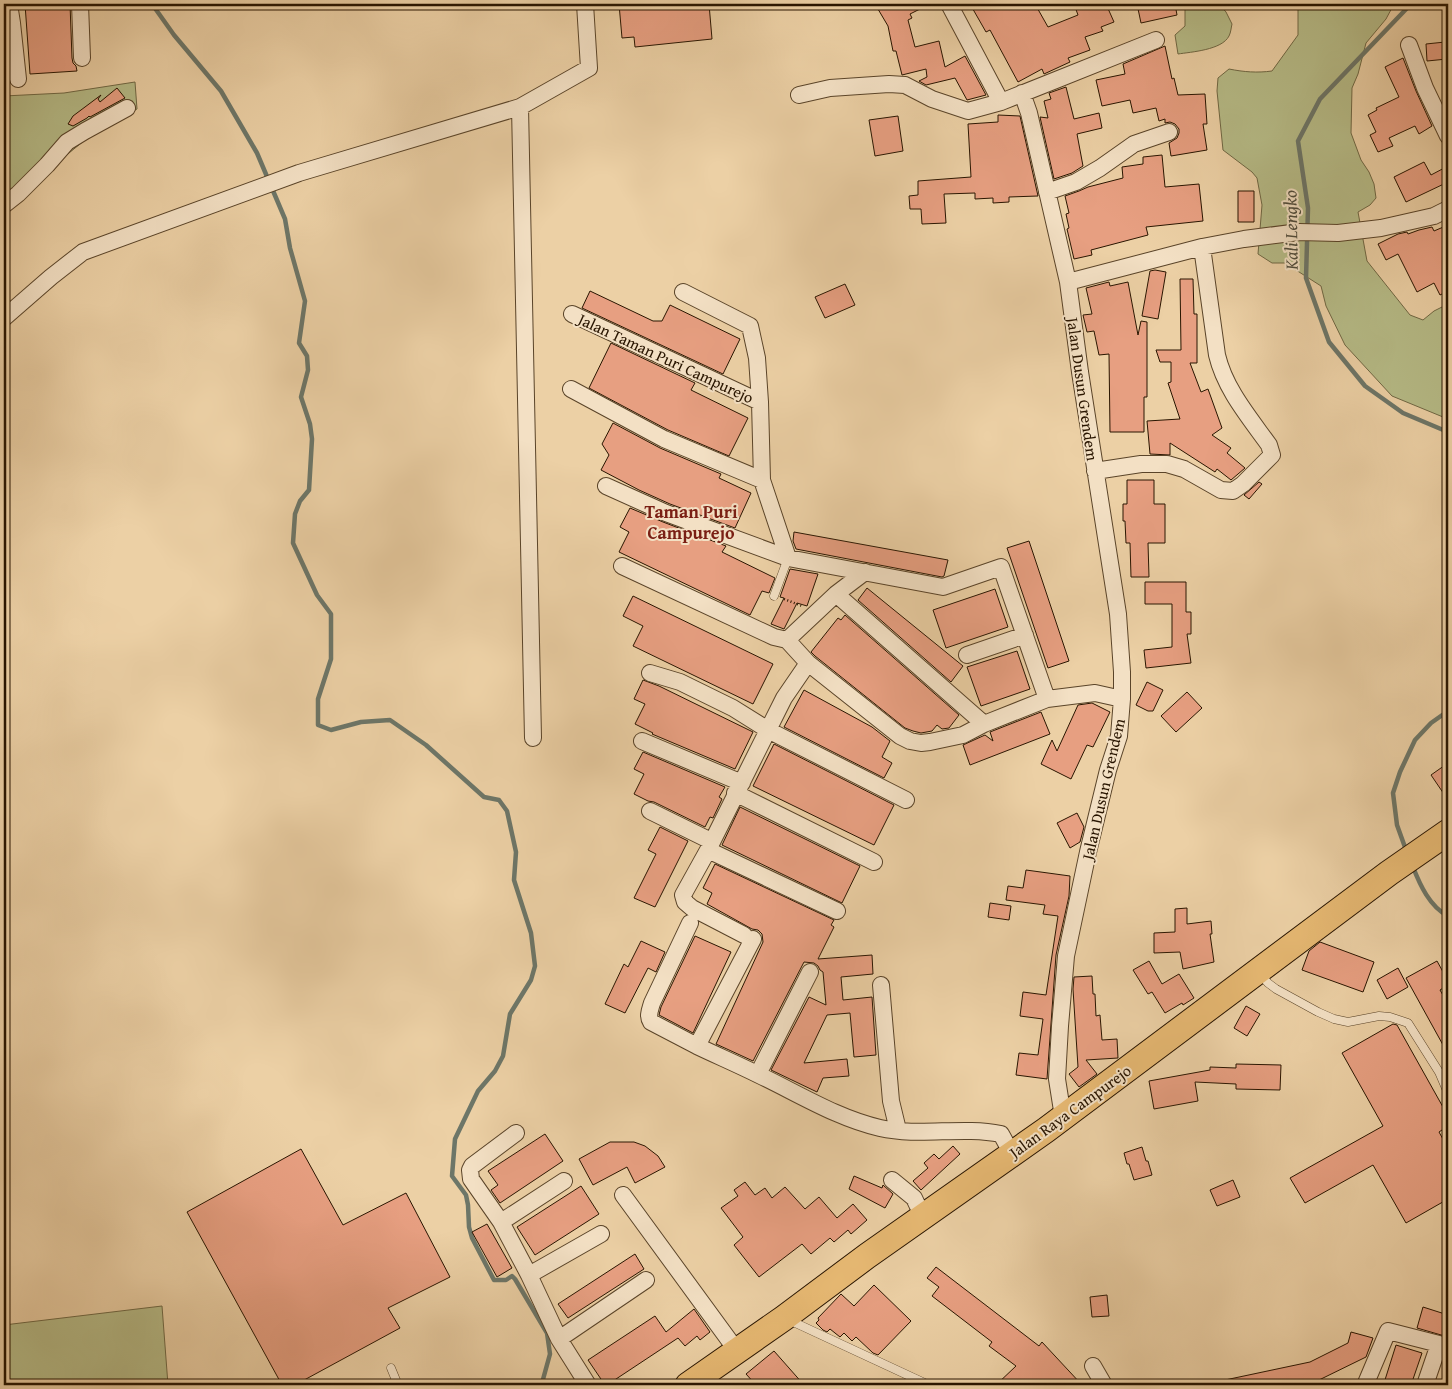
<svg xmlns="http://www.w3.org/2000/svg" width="1452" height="1389" font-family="'Gentium Book Plus',serif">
  <rect width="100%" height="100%" fill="#ecd0a5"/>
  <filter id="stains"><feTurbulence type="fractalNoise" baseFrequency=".004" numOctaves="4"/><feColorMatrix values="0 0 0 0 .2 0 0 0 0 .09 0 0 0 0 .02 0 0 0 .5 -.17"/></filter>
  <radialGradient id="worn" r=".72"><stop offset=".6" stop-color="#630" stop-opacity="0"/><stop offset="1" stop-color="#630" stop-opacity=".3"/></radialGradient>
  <path fill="#b6bb87" stroke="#706844" d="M1185,4H1219L1226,12L1232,24C1231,28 1231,32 1229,36C1222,50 1191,52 1178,54L1175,35L1185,26Z
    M1297,4H1394L1386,19L1366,43L1358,74L1352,88L1351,133L1361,160L1369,172L1374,184L1376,198L1370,205L1358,212L1367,261L1410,315L1423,320L1434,311L1448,304V420L1443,417L1392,396L1345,345L1326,306L1321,286L1285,263H1272L1258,254L1262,205L1257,178L1252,172L1223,150L1217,91L1218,78L1229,69C1244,72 1257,73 1272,71L1298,35V8Z
    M135,82L137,109L91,135L69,153L40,180L4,209V96L64,93Z
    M162,1306L168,1385H4V1325Z"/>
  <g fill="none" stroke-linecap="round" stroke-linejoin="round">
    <path stroke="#6d7668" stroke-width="4.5" d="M152,4L174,35L221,91L257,153L285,219L290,248L305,301L299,343L307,356L308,370L301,397L310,424L312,439L309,490L300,501L295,514L293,543L317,595L331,614V659L318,699V725L331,730L361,722L390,720L426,745L484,797L499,800L507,811L516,852L514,880L531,933L535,966L531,980L510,1014L503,1056L495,1071L478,1091L455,1139L452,1176L466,1195L468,1205L469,1227L472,1238L494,1280H506L512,1276L515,1279L547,1333L550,1354L542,1383L543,1385
      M1411,4L1320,99L1298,141L1308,208L1306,278L1329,342L1365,386L1403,413L1448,432
      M1406,850L1397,825L1393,793L1400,772L1415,740L1431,723L1448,711
      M1413,867C1420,885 1430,907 1448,916"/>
  </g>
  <path fill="#e79f81" stroke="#291500" d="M25,4H70L72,58L73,63L76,66L77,71L30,74Z
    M619,4H709L712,39L635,47L634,37L622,38Z
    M875,4H930L910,14L912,18L908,20L915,47L939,41L945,67L965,56L986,95L967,100L955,78L926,85L919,81L927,77L926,69L902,75L896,51H893L888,26Z
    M970,4H1035L1048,27L1078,15L1074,4H1106L1114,22L1101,27L1103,31L1085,37L1090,50L1068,58L1070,62L1044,74L1042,69L1018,82L990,30L986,32Z
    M1137,4H1175L1177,15L1141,23Z
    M1445,42L1447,59L1427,61L1426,44Z
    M1165,46L1172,79L1174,78L1178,95L1205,94L1207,124H1203L1207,150L1171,156L1169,143L1177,138L1179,133V129L1175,124L1170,122L1165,123V119L1159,121L1156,108L1133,113L1130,100L1102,106L1096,80L1125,74L1123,64Z
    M1403,58L1416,91L1432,126L1419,134L1415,126L1389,138L1393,146L1378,152L1370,135L1376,132L1368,115L1377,110L1376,108L1399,97L1385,67Z
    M1066,87L1074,119L1099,113L1102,128L1077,134L1083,166L1072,173L1054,179L1040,117L1048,118L1044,101L1051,99L1049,93Z
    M117,88L125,98L90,117L89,116L87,118L73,126L68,124L73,116L101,95L98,99L100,102Z
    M998,115L1020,116L1038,196L1009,197V202L993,203V198L975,199V193L944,194L946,223L922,224L921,209H910L909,196L918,195V181L971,177L968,124L998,122Z
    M898,116L903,151L875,156L869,120Z
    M1162,155L1165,187L1199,184L1203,221L1146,227L1148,235L1091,250L1092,255L1074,259L1067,229L1069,228L1066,214L1069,213L1065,196L1079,191L1088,187L1123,178L1122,167L1143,164V157Z
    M1424,162L1431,175L1448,166V182L1406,202L1394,177Z
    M1238,191H1254V222H1238Z
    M1448,225V291L1440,295L1434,283L1417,292L1398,254L1386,260L1378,244L1398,234L1407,232L1408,234L1419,230L1432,227L1434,231Z
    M1155,270L1166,272L1158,319L1142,316L1150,271Z
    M1180,279H1193L1194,314H1197V363H1190L1201,392L1208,389L1222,428L1212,435L1231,448L1227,453L1245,468L1231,480L1217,469L1215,472L1170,443V455L1150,454L1147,421L1180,419L1168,383L1171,382V362H1160L1156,350H1181Z
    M1109,282L1110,286L1128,282L1138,335L1141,321L1147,322V397H1144V432H1110L1109,354L1099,355L1094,331L1087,332L1083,315L1092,314L1086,288Z
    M845,284L855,305L825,318L815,297Z
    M590,291L653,321H662L670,305L740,339L723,374L582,308Z
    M611,343L695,383L691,390L748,418L729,456L668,430L589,388Z
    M613,423L660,448L721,474L719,478L751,493L735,528L670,504L639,490L601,470L609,455L602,444Z
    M1127,480H1154V504H1165V543H1148L1149,577H1131L1130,543H1126L1125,521H1123V504H1127Z
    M1259,482L1262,484L1249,499L1244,495Z
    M630,508L663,522L726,546L722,552L775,578L769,593L762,591L750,615L619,552L629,532L620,527Z
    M794,532L948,560L944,576L942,577L796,549L793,541Z
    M1029,541L1069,661L1048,668L1007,548Z
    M790,569L818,574L807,606L797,603L784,629L771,624L784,598L780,597Z
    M1145,582H1186V612H1191V634H1187L1191,663L1146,668L1144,650L1172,647V604H1145Z
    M867,588L963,666L951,682L858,600Z
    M995,589L1008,627L946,648L933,610Z
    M633,596L773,664L753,704L633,646L643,626L623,616Z
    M845,615L959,715L949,728L942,729L937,725L932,731L921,733L913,731L905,728L815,656L811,652L838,618L841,620Z
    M1017,651L1030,689L981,706L967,667Z
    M643,680L659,686L753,732L735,769L652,734L653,733L635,724L645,704L634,699Z
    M1147,682L1163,690L1153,711H1148L1136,705Z
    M804,690L872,727L890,741L882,757L892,763L884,778L784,727Z
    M1187,692L1202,708L1176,732L1161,716Z
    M1092,703L1110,712L1093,747L1087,745L1071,779L1041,764L1052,740L1057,751L1078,705Z
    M1041,712L1050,734L970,765L963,745L985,735L993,741L990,732Z
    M774,744L894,805L874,845L753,786Z
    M643,752L725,787L719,797L722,799L713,818L710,817L705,827L654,802L648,801L634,794L644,774L634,769Z
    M1448,763V800L1431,775Z
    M740,807L860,866L842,903L722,845Z
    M1077,813L1084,827L1080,842L1070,848L1057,823Z
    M660,827L688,841L655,907L634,898L656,854L648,850Z
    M715,864L834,920L831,925L834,927L818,959L872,955L873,974L841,977L843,1000L872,997L876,1055L854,1057L850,1013L827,1015L804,1063L847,1059L849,1076L823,1078L817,1092L771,1070L809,997L826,1005L823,972L820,970L818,966L814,963L804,962L753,1061L716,1044L763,942L762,934L758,930L752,929L707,904L712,893L703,888Z
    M1026,870L1070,876L1069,896L1056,955L1047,1079L1016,1075L1019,1053L1038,1055L1043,1019L1020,1016L1023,992L1046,995L1058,916L1043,914L1045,905L1006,900L1008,886L1023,888Z
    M990,903L1011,906L1009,920L988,917Z
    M1187,908V924L1211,921L1212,934H1210L1214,962L1183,969L1180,952L1154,953V933L1175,932V909Z
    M695,936L731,952L693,1033L659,1015L661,1007Z
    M641,941L665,952L656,972L648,968L625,1013L605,1004L624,964L628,967Z
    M1320,942L1374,962L1363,992L1302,970L1309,951Z
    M1149,961L1162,984L1179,974L1194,998L1183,1005L1182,1003L1165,1013L1152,992L1148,994L1133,970Z
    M1437,961L1448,981V985L1440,990L1448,1004V1054L1406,978Z
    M1398,968L1408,987L1387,999L1377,980Z
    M1092,976L1093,994H1095L1096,1016L1100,1015L1102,1040L1117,1039L1118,1058L1086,1060L1097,1074L1079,1087L1069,1074L1078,1067L1073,989L1074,977Z
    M1246,1006L1260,1014L1247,1036L1234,1028Z
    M1393,1024L1397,1025L1448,1116V1126L1439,1132L1448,1148V1199L1406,1223L1373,1165L1305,1203L1290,1178L1383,1126L1342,1053Z
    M1236,1064L1281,1065L1280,1090L1236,1089V1084L1195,1082L1198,1101L1154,1109L1149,1081L1210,1070V1067L1236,1068Z
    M545,1134L563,1161L500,1203L491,1190L498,1185L488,1171Z
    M610,1142H634L645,1146L658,1156L665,1167L635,1183L627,1167L593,1185L579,1159Z
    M953,1146L960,1154L921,1190L913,1181L928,1168L924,1163L934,1154L939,1159Z
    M1142,1147L1146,1161H1148L1152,1175L1134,1180L1129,1164H1127L1124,1153Z
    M301,1149L343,1225L406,1193L450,1277L388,1308L400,1328L295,1385H282L187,1212Z
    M854,1176L882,1188L883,1185L893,1194L885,1208L849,1189Z
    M1233,1180L1240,1197L1217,1206L1210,1190Z
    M745,1182L755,1195L765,1188L772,1198L785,1187L805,1209L819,1197L837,1218L853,1204L867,1220L851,1234L848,1230L834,1242L830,1238L811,1254L802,1244L759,1277L734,1245L743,1237L721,1208L738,1196L734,1190Z
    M581,1186L599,1214L535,1255L517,1227Z
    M487,1224L512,1268L497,1277L472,1232Z
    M635,1254L644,1269L568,1318L558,1304Z
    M936,1267L1039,1346L1042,1342L1082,1385H996L1016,1366L989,1346L992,1342L932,1296L939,1287L927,1278Z
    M874,1285L911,1321L878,1355L873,1353L856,1337L852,1341L844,1333L840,1337L830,1329L827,1332L823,1330L816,1323L819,1320L818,1318L841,1294L854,1306Z
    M1107,1295L1109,1316L1092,1317L1090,1297Z
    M1423,1307L1448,1315V1337L1417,1328Z
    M694,1309L710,1332L700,1340L697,1336L685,1346L678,1338L607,1385H605L588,1360L655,1316L666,1332Z
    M1351,1332L1373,1338L1366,1357L1319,1380L1294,1385H1226L1225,1380L1310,1362L1348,1343Z
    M1396,1345L1422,1353L1411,1385H1392L1384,1383Z
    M774,1351L804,1385H756L746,1374Z"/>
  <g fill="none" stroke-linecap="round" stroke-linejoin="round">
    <g stroke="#5a4429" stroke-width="9">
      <path id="lane" d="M774,596L788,558
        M1259,973L1268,983L1276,989L1318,1012L1334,1019L1348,1022L1379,1016L1390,1017L1408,1023L1439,1072L1448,1093
        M789,1320L929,1385
        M391,1368L398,1385"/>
    </g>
    <g stroke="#5a4429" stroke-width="18">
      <path id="street" d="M9,4L12,23L18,79
        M80,4L82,58
        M949,4L1001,102
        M1409,45L1425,88L1448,136
        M1022,93L1029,113L1068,282
        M799,95L830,88L889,84L905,85L932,99L968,111L1001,102L1156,40
        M520,107L533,738
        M1047,192L1076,182L1100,168L1134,144L1169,132
        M4,205L18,194L47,165L67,142L85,131L127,108
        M683,292L750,326L757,358L760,402L762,480L788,558
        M572,314L760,402
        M4,318L51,277L83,252L299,173L520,107L589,68L585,4
        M571,389L664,439L762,480
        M1095,471L1141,464H1167L1184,469L1221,490L1233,491L1243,484L1272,455L1269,445C1249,417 1225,389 1217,355L1202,247
        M606,486L666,513L788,558L943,587L1001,567L1047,699
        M622,566L774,637L787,640L808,663L900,736L910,741L921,743L930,742L963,735L984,724L1047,699L1095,693L1122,699
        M836,594L984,724
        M787,640L836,594L865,572
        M967,655L1025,635
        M650,673L680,682L733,708L768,730L906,800
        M642,741L742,783
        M735,793L874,862
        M650,811L711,841
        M708,850L837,911
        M690,923L652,1003C650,1010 647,1016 651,1022L697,1046
        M744,935L692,908L685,902L683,895L708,850L784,698L808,663
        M753,939L697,1046C718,1056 739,1065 759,1075C799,1094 837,1118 880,1128C920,1137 961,1126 1001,1134L1012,1154
        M881,985L891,1101L898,1130
        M758,1074L810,972
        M1063,1117L1057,1079L1060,1026L1066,956L1088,852L1108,770L1119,736L1122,699V672L1118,614L1080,372L1068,282L1202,247L1244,239L1299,232L1338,233L1381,228L1434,216L1448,209
        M516,1133L472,1166L470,1170L471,1179L501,1222L529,1275L559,1339L588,1385
        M892,1180L914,1198L923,1217
        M623,1195L737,1351
        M501,1222L564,1181
        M529,1275L601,1234
        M559,1339L646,1280
        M1093,1366L1104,1385
        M1367,1385L1366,1383L1388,1331L1439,1344L1425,1385"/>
    </g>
    <g stroke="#291500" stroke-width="27">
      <path id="primary" d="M688,1385L784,1318L867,1256L1046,1130L1389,873L1448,832"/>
    </g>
    <path stroke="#291500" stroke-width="2.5" stroke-dasharray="1 2.5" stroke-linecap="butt" d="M784,599L802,606"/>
    <use href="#lane" stroke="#f3e0c4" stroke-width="8"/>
    <use href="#street" stroke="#f3e0c4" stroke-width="16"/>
    <use href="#primary" stroke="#e6b872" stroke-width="25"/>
  </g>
  <g text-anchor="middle" stroke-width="4" stroke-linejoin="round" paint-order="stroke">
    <g font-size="16" fill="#291500" stroke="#f3e0c4">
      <text transform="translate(666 358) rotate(25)" y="6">Jalan Taman Puri Campurejo</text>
      <text transform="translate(1083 389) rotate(82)" y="6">Jalan Dusun Grendem</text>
      <text transform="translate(1103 789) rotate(-77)" y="6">Jalan Dusun Grendem</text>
      <text transform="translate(1070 1111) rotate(-36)" y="6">Jalan Raya Campurejo</text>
    </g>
    <g font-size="18" font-style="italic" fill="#514d3d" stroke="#f3e0c4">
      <text transform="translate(1291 230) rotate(-91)" y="6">Kali Lengko</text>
    </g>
    <g font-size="18" font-weight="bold" fill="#7a1f14" stroke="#f3e0c4">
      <text x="691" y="518">Taman Puri<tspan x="691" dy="21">Campurejo</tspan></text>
    </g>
  </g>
  <rect width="1452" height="1389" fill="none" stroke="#ecd0a5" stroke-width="20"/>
  <rect x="5" y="5" width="1442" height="1379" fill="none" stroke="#291500" stroke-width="2.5"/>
  <rect x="10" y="10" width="1432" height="1369" fill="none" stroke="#291500"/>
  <rect width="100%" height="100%" filter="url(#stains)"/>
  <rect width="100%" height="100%" fill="url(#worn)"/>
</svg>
